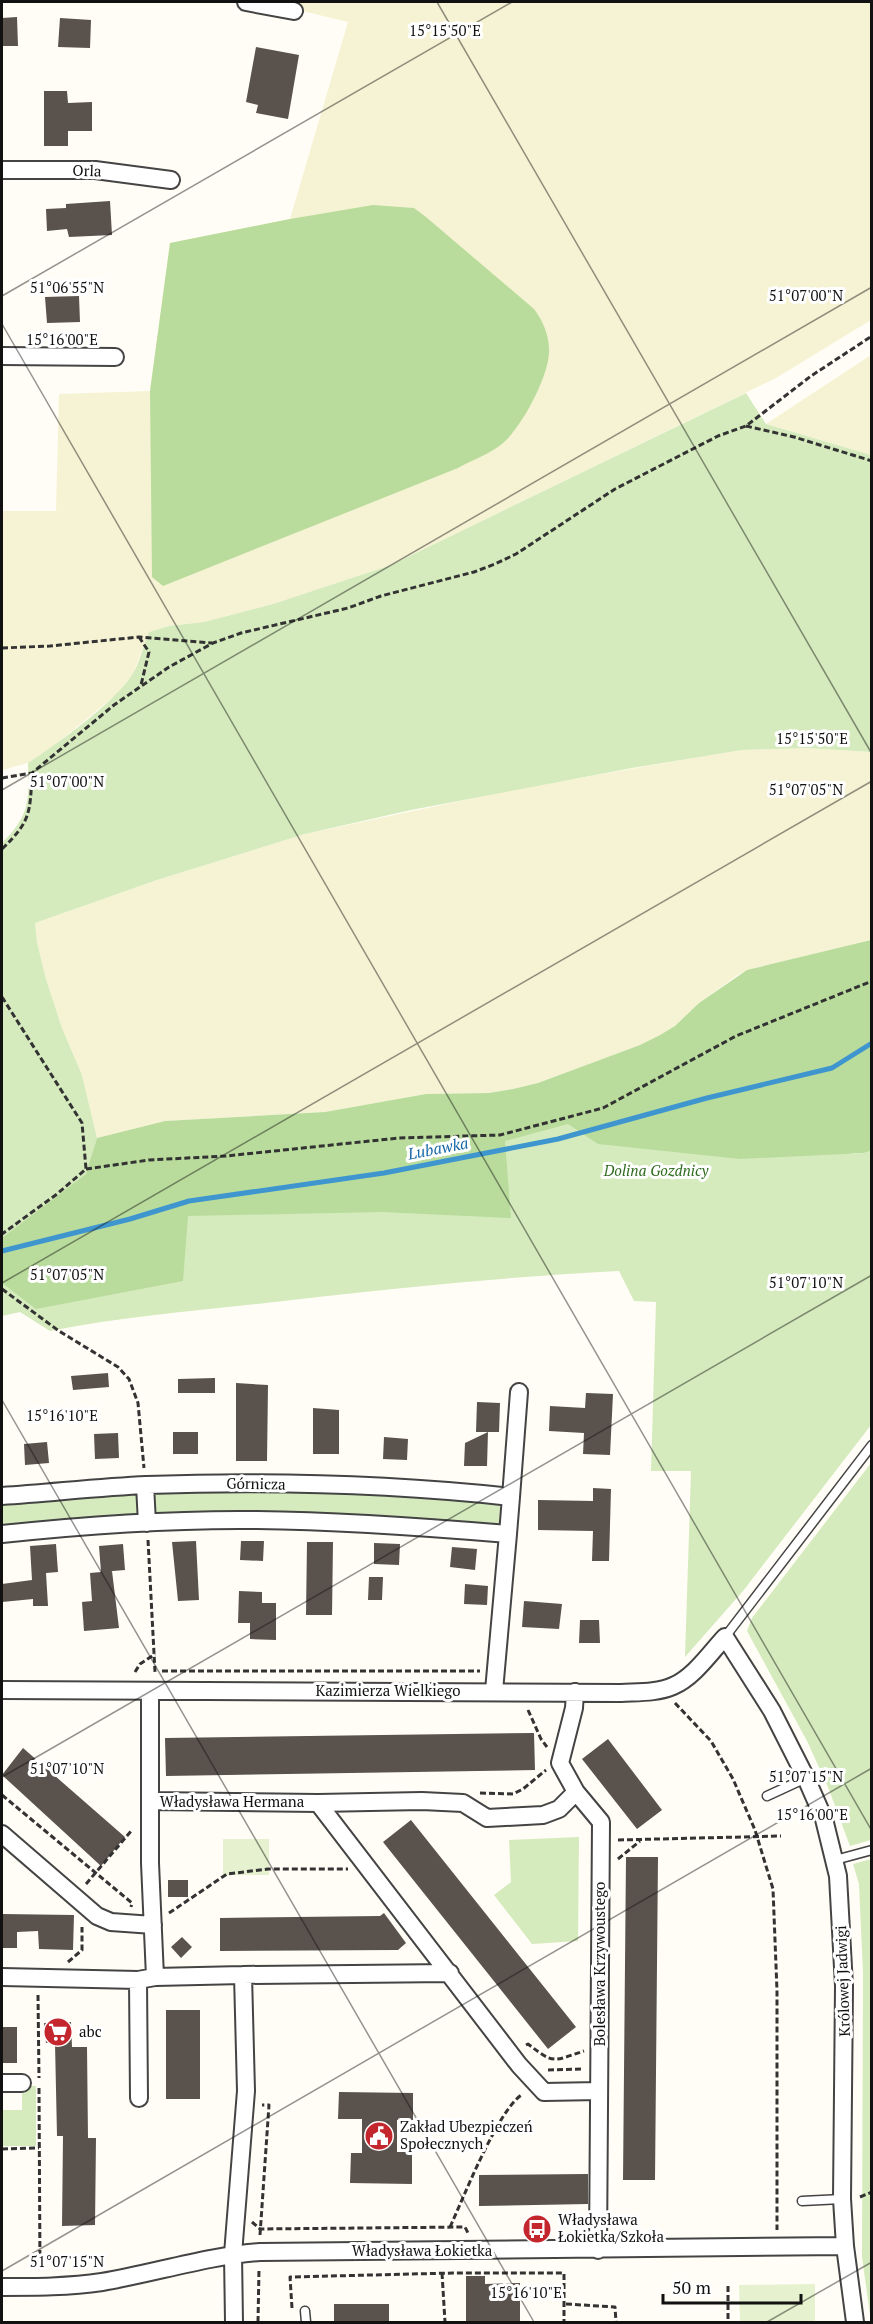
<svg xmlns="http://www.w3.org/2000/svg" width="873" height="2324" font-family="'PT Serif',serif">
  <rect width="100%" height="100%" fill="#fffdf5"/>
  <path fill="#f6f3d4" d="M265,2H871V320L776,378L391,565L273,604L204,622L169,626L149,632L133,674L116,695L52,747L28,763L2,770V511H56L59,394L150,391L170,243L290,219L348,22Z
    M871,355V455L766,424Z
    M806,748L871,752V940L755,968L739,974L699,1003L675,1026L660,1035L640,1045L538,1083L513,1089L489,1093L426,1094L325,1112L165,1121L97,1138L82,1075L62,1028L46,979L37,942L35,923L157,880L305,834L517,789L704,756L742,750Z"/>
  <path fill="#d5ebbd" d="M746,393L766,424L871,455V752L806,748L742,750L632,768L411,810L305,834L157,880L35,923L37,942L46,979L62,1028L82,1075L97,1138L87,1174L74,1184L561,1098L853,1154L864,1153L871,1150V1425L743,1591L685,1657L691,1471H651L656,1302L634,1301L619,1271C501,1277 384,1289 266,1303C194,1311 121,1317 50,1331L20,1312L2,1316V843C30,815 29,802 28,763C58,743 112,705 132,675C140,663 143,645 149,632L169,626L204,622L273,604L391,565Z
    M871,1463V1840L850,1846L828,1787L807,1741L747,1631L752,1618Z
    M216,1489L379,1493L497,1503C503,1507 501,1517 499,1523L496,1526L160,1515L154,1510V1495L159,1492Z
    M136,1494L139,1495L140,1513L138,1515L2,1527V1502Z
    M579,1837L578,1941L532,1944L494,1895L511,1882L509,1840Z
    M871,1859L872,2322H871L862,2257L863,1973L859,1884L853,1864Z
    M22,2086H36V2146H2V2110H22Z"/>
  <path fill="#b9dc9c" d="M373,205L414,208L426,217L534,309C543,321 548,333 549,348C551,373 522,427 503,443C490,454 472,460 458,468L163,586L152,577L150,391L170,243L290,219Z
    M871,940L872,1150L864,1153L740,1159L598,1144L568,1124L505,1141L511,1218L381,1212L188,1216L183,1281L36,1309L2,1283V1238L86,1174L97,1138L165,1121L325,1112L426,1094L489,1093L513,1089L538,1083L640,1045L660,1035L675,1026L699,1003L747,970Z"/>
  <path fill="#e6f2cf" d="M223,1839H269V1875H223Z
    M815,2284V2322H740L739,2285Z"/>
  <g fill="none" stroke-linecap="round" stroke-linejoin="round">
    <path stroke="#3f96cf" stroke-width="5" d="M2,1251L130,1219L189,1201L384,1173L558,1139L707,1098L832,1068L872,1043"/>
  </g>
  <path fill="#5a524d" d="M17,17L18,46H2V18Z
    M60,18L91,20L90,48L58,47Z
    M256,47L299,55L288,119L256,113L258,105L246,102Z
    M44,91H67L68,103L92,102V131H68V146H44Z
    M110,201L112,235L69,237L67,229L47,231L46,209L66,208V204Z
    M79,296L80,322L47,323L45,297Z
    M108,1373L109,1387L73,1390L71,1376Z
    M215,1378V1393H178V1379Z
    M236,1383L268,1385L267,1461H236Z
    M586,1393L613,1394L610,1455L583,1454L584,1433L549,1431L550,1406L585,1408Z
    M477,1402L500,1403L499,1432H488L487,1466H464L465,1443L488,1432H476Z
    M313,1408L339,1410V1454H313Z
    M173,1432H198V1454H173Z
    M118,1433L119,1458L95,1459L94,1434Z
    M384,1437L408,1439L407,1460L383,1459Z
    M47,1442L49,1463L25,1465L24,1444Z
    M593,1488L611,1489L609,1561H592L593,1531L538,1530V1500L593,1501Z
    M196,1541L199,1600L178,1601L172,1542Z
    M241,1541H264L263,1561L240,1560Z
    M307,1542H333L332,1615H306Z
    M374,1543L400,1544L399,1565L374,1564Z
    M56,1544L58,1572L46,1573L48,1606H33V1599L2,1602V1584L32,1580L30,1546Z
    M123,1544L125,1570L101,1572L99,1546Z
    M452,1547L477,1549L475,1570L450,1567Z
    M112,1571L119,1628L84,1631L82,1602L92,1601L90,1573Z
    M369,1577H383L382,1600H368Z
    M465,1584L488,1586L487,1605L464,1604Z
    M239,1591L262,1592V1603H276V1640L250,1639V1623H238Z
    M524,1601L562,1604L559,1629L522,1627Z
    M580,1620H599L600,1643H579Z
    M534,1733L535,1770L166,1776L165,1738Z
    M608,1739L662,1810L637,1829L582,1759Z
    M23,1748L125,1837L101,1866L2,1775Z
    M411,1820L576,2027L548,2049L383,1842Z
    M626,1857H658L655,2180H623Z
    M168,1880H188V1897H168Z
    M384,1913L406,1943L398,1950L220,1951V1918L380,1916Z
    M2,1914L74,1915L73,1950L39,1949L38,1931L17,1932V1948H2Z
    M182,1937L192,1947L181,1958L171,1947Z
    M166,2010H200V2099H166Z
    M71,2022L72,2047H87L88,2138H96L95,2225L62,2226L63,2136H57L55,2043H46L44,2023Z
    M2,2027H17V2063H2Z
    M339,2092L413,2093V2120H397V2152H412V2184L350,2183L351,2153H362V2119H338Z
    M588,2174V2204L479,2206V2175Z
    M466,2276H485V2284L520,2283V2322H466Z
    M334,2304H389V2322H334Z"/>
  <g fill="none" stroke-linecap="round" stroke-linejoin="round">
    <g stroke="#444" stroke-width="11">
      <path id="service" d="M725,1637L872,1445
        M767,1796L806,1778
        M835,1860L872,1850
        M802,2201L842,2199
        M305,2311L306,2322"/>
    </g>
    <g stroke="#444" stroke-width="20">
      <path id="minor" d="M246,2L294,11
        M2,170H95L171,180
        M2,356L115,357
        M145,1485L147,1523
        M2,1496C50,1493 99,1487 147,1485C268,1481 391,1484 511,1497L508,1534C424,1527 341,1521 257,1520C172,1519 86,1525 2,1534
        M511,1497L519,1392
        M2,1690L621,1693C638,1692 657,1693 673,1686C694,1677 710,1653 725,1637L772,1711L806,1778L824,1819L838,1876L844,1986L842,2199L845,2246L855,2322
        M150,1691V1801L318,1803L519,2065L544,2092L599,2091
        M494,1691L508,1534
        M575,1692L574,1708L560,1763L576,1792L601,1822L598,2250
        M150,1801V1863L155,1977
        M318,1803L422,1801L463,1803L487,1818L543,1815L559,1809L576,1792
        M2,1834L97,1916L111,1922L153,1925
        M2,1977L138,1980L155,1977L243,1975L450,1973
        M138,1980L139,2098
        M2,2083H22
        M2,2287C35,2287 69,2287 102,2282C155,2273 207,2256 260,2252L845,2246
        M234,2322L233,2254L246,2091L243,1975"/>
    </g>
    <path stroke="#333" stroke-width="3" stroke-dasharray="6 3" stroke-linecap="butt" d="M746,426L794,437L872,461
      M139,637L149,652L141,685
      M2,648L50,646L139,637L212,643
      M2,778L32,773L114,705L169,667L213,643L241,633L348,608L381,596L474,572L495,564L516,554L615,489L718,436L746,426L811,376L872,336
      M2,849C31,821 30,813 32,773
      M2,997L82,1123L86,1169L57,1194L2,1234
      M86,1169L149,1160L226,1156L399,1138L500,1135L603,1108L736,1036L872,981
      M2,1289L59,1331L118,1367L129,1379L138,1403L144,1468
      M148,1540L155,1672
      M162,1671H480
      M135,1672L140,1664L155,1654
      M675,1703L711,1741L733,1779L755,1830L773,1889L777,1991V2230
      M528,1710L541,1739L547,1747
      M480,1793L513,1794L523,1789L546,1770
      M2,1795L132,1903L131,1907
      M618,1840L781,1836
      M618,1859L640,1841
      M86,1884L132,1830
      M169,1913L227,1874L268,1869H348
      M68,1962L82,1950V1927
      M38,1995L39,2078
      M526,2045L528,2044C555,2065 553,2061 584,2051
      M548,2070L583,2069
      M39,2088L40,2270
      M2,2149L39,2148
      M860,2197L872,2192
      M252,2222L260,2229L465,2227L468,2233
      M450,2227C463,2199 499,2107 523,2094
      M260,2235L269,2105H262
      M442,2273L445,2322
      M728,2286V2322
      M566,2304L615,2307L616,2322
      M292,2308L290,2277L453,2273H564V2322
      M258,2322L259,2269"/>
    <use href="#service" stroke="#fff" stroke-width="8"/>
    <use href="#minor" stroke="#fff" stroke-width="16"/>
  </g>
  <path fill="none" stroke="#111" stroke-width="1.5" stroke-opacity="0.45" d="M437,2L872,754M2,296L512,2M2,324L872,1831M2,790L872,287M2,1283L872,781M2,1400L534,2322M2,1777L872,1275M2,2271L872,1768M767,2322L872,2262"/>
  <defs>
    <g id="supermarket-disc" transform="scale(1.5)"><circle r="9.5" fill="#c4262e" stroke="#fff"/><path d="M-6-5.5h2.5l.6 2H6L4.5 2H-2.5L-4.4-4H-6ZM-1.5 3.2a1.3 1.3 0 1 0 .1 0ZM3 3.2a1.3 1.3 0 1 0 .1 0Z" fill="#fff"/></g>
    <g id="civic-disc" transform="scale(1.5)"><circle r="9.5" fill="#c4262e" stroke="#fff"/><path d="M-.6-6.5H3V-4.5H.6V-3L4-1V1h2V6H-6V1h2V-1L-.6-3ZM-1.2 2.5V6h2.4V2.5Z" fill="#fff"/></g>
    <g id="bus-disc" transform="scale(1.5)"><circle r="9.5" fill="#c4262e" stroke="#fff"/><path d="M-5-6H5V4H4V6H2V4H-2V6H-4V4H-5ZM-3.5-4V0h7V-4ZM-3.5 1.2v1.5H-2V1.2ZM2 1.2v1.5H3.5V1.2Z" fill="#fff"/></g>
  </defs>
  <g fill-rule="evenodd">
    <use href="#supermarket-disc" x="58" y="2032"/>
    <use href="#civic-disc" x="379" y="2136"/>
    <use href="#bus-disc" x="537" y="2229"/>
  </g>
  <g text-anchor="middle" stroke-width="6" stroke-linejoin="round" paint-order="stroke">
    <g font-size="15" fill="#111" stroke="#fff">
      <text transform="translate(87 171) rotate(2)" y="5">Orla</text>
      <text transform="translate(256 1484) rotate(1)" y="5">Górnicza</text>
      <text x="388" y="1696">Kazimierza Wielkiego</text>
      <text x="232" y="1807">Władysława Hermana</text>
      <text transform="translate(600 1964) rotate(-90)" y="5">Bolesława Krzywoustego</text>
      <text transform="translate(843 1981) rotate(-92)" y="5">Królowej Jadwigi</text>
      <text x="422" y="2256">Władysława Łokietka</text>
    </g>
    <g font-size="15" font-style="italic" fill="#2f6b1f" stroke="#fff">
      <text x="656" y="1176">Dolina Gozdnicy</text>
    </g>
    <g font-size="15" fill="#111" stroke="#fff" text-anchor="start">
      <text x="79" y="2037">abc</text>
      <text x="400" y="2132">Zakład Ubezpieczeń<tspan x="400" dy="17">Społecznych</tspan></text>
      <text x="558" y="2225">Władysława<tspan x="558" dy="17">Łokietka/Szkoła</tspan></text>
    </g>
    <g font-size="16" font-style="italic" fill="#1768a6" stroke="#fff">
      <text transform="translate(438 1148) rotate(-11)" y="6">Lubawka</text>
    </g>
  </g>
  <g font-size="15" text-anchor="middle" fill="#111" stroke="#fff" stroke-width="6" stroke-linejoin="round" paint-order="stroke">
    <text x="445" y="36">15°15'50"E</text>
    <text x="67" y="293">51°06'55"N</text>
    <text x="806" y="301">51°07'00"N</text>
    <text x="62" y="345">15°16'00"E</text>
    <text x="812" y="744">15°15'50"E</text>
    <text x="67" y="787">51°07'00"N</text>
    <text x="806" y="795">51°07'05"N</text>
    <text x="67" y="1280">51°07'05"N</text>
    <text x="806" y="1288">51°07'10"N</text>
    <text x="62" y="1421">15°16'10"E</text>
    <text x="67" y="1774">51°07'10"N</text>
    <text x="806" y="1782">51°07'15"N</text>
    <text x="812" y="1820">15°16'00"E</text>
    <text x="67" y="2267">51°07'15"N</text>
    <text x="526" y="2298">15°16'10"E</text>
  </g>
  <rect width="873" height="2324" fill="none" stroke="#111111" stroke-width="6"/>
  <path d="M663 2294v9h138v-9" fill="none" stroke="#111111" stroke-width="3"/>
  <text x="672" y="2294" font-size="18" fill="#111111" stroke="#ffffff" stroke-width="4.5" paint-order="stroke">50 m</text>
</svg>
